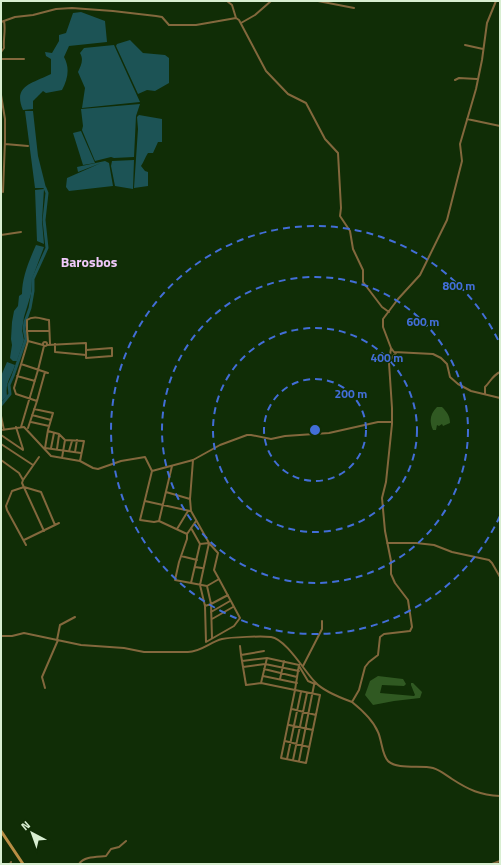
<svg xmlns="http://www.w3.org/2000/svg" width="501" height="865" font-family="'Titillium Web',sans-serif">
  <rect width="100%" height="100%" fill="#102d06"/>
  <path fill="#305922" d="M437,407H442C447,412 450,416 450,423L443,426L442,424L439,426L437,425L436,430H433C429,421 430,414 437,407Z
    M378,676L403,679L406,684L404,686L382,685L380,693L414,696L415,695L411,685V683H413L422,692L420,698L394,701L373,705L365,695L370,681Z"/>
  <path fill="#1c5355" d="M81,12L105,21L107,42L69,46L64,57C70,68 68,79 62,90L46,93L43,91L33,101V109L23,110C12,85 34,83 51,74V59L46,56L45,52L52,53L59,41V35L66,33L73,13Z
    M130,40L143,53L165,55L169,58V83L155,91L147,90L138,94L116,46L117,44Z
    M114,45L140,102L82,108L85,88L78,72C81,65 84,60 80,53L84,48Z
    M140,104L136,116L134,157L114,158L111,157L95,161L82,130L83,126L81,109Z
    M25,111H33L38,156L46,188H35Z
    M139,115L162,119V142H158L153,153H148C145,157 144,162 141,166L145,171L148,172V186L134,188L138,129L137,117Z
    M81,131L95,163L83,165L73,133Z
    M134,160L133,189L115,186L111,166L112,161Z
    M105,161L109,163L113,186L69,191L66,187L67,178L101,163L78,172L77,167Z
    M44,189L42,221L44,244L37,241L35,190Z
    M36,245L44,247L32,279L31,294L24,317L22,330L24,340L17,361H13L10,358L12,345L11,339L12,322L14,311L18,306L19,296L22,294C22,277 29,261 36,245Z
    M7,362L15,365C11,378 5,382 7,396L1,402V376Z"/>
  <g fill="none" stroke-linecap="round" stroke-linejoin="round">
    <path stroke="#1c5355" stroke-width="3" d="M1,405L10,394L9,385L13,376L26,339L24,329L25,322L30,308L33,291V279L47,248L44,220L47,193L45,188"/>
    <path stroke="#83683d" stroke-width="2" d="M227,1L232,5L236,18
      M318,1L354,8
      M496,1L487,23L482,60L476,89L460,144L462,161L447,220L420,275L398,299L383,319V327L391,348L394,352L433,354L441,358L447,364L450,377L458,384L471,391L500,398
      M1,22L15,17L33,15L56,9L72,8L113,11L156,16L162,17L169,25H196L236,18L239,20L266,71L288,94L306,103L325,139L338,153L341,208L340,216L350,231L353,249L363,270V282L382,307L389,312
      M241,23L255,15L271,1
      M465,45L483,49
      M1,52L4,48C3,39 6,30 4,21
      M1,59H24
      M1,72V74
      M455,80L459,78L477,79
      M1,95L5,119V141L3,192
      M467,119L500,126
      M5,144L28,146
      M1,235L21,232
      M27,331V320C34,315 42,319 49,320L50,344
      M28,341L43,345
      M43 344a2 2 0 1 1 4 0a2 2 0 1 1-4 0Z
      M47,345L86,343V355L55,352V344
      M391,348L389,363L392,408V424L386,482L382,498L385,531L391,561V574L395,583L408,600L412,627L410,631L384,634L380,637L378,655L369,662L365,667L359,690L352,702C362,710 373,720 378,732C382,741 382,755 388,761C397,770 421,765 433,768C440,770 446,775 452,779C469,790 480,795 500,796
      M86,355V358L112,356V348L86,350
      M390,360L396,353
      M21,364L48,373
      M45,372L37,401L16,394L14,388L28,341L27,331H49
      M17,376L35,381
      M485,394V387C491,381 492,376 500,372
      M34,409L53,413L48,430L45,448L81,453
      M32,415L51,420
      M1,416L4,430
      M31,422L49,426
      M16,427L23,449
      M21,427L38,370L44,346
      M28,428L37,401
      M1,430L24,427L51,456L80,461L93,468L98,469L121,461L145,457L152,471
      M48,431L59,434L65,440L84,441L80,461
      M1,435L23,450
      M1,444L33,465
      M51,448L54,433
      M57,449L59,435
      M69,451L72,441
      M75,452L77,440
      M62,458L65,440
      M1,460L19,473L23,480L39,457
      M172,466L159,521L154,522L140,520L152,471L193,460L220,445L247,435H251L271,439L285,436L329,433L378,422H392
      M23,480L22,483L44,531
      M166,492L190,499L193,460
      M190,499L191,511L209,543L200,585L205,606L206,642L234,626L240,618L219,579L207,586L175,580L179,562L187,539V534L196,521
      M145,501L190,511
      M159,521L187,534
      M177,529L188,511
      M24,540L55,525
      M387,543H416L434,545L452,552L489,560L492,563L500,577
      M200,544L209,543L218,553L214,570L219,579
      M26,545L7,510L6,506L12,491L24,487L41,492L55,525L59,523
      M181,556L197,560
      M195,567L202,568
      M191,583L200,544L191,528
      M207,586L211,604L212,638
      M205,606L211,604L228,595
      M211,612L230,601
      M212,619L233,607
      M1,636H12L24,633L81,645L124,648L144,652H188C201,652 210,642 222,639C231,637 262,636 271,637C286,639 305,672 315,682C323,691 341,698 352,702
      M57,640L60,625L75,617
      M240,646L241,655
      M267,658L299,665L295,690L261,683Z
      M242,661L267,658
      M299,666L308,681L315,684
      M303,666L322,629V621
      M243,667L265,664L299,671
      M264,669L297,677
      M263,676L297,683
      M280,679L284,661
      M261,683L246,685L241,655L264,651
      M45,688L42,677L58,640
      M295,690L320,695L306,763L281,758Z
      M292,709L316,715
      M289,725L313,730
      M285,741L309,747
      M287,759L301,692
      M293,760L307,693
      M299,761L314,685
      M10,864L11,862
      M79,864C84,856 98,857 106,856L111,849L119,847L126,841
      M492,864L500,861"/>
    <path stroke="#b98e44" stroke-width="3" d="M1,831L23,864"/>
  </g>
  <g fill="none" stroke="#426ed7" stroke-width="2" stroke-dasharray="7 5">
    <circle cx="315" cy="430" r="51"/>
    <circle cx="315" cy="430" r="102"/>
    <circle cx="315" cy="430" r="153"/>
    <path d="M500 516A204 204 0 1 1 500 344"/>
  </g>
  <g text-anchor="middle" stroke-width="3" stroke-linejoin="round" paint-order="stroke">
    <g font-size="14" font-weight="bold" fill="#f1cafc" stroke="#102d06">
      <text x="89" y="267">Barosbos</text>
    </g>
  </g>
  <circle cx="315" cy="430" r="6" fill="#426ed7" stroke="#102d06" stroke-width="2"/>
  <g font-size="12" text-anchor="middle" font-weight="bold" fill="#426ed7" stroke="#102d06" stroke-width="3" stroke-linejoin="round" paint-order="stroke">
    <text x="459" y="290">800 m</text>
    <text x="423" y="326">600 m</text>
    <text x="387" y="362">400 m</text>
    <text x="351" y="398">200 m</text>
  </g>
  <rect width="501" height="865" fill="none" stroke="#d8eed1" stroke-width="4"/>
  <g transform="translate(32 833) rotate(319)" stroke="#102d06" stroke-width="3" paint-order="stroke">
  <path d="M0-3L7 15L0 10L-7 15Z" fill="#d8eed1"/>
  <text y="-6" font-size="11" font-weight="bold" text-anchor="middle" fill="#d8eed1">N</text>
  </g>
</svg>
